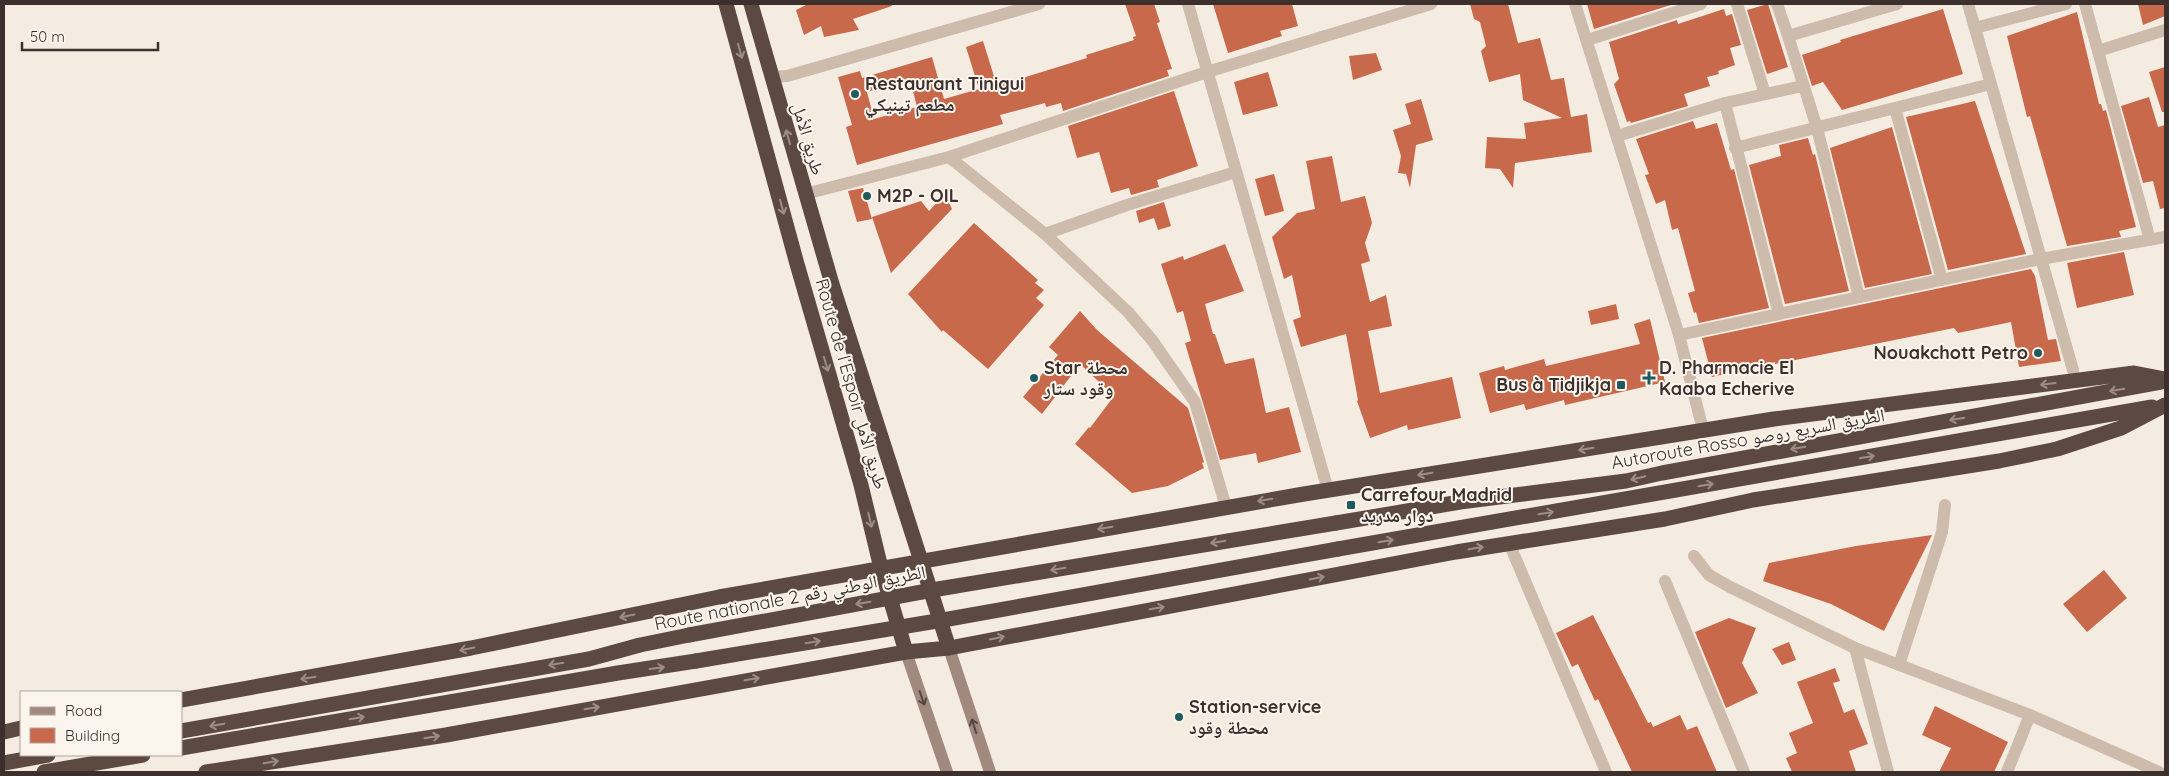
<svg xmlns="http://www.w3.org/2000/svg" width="2169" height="776" font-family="Quicksand,'Noto Naskh Arabic',sans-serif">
  <rect width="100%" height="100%" fill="#f4ebe1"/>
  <path fill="#c8694b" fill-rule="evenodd" d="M808,4H891L892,6L853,19L859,30L824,37L821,26L804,35L796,10Z
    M1125,4H1154L1160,22L1157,23L1172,69L1167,70L1169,76L1063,111L1061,103L1046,107L1045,103L1000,115L1003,124L857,165L846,127L852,125L838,77L860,71L862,78L932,57L944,99L979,89L966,47L983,41L997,86L1087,58L1086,55L1134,40L1133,37L1136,36ZM910,79L917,107L874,119L867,92Z
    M1213,4H1292L1298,26L1280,31L1282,36L1228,53Z
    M1470,4H1508L1518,43L1540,38L1551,80L1564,78L1571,117L1587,114L1592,152L1515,163L1513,188L1500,169L1485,168L1487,137L1526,139L1524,123L1562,118L1523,100L1520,74L1489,82L1481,51L1486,46L1480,22L1474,19Z
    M1587,4H1674L1594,29Z
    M1768,4L1788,67L1767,74L1747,10Z
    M2138,4H2165V16L2143,25Z
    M1724,9L1726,16L1732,14L1741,45L1730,48L1735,65L1718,71L1719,74L1707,77L1710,86L1684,94L1688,106L1631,123L1630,121L1627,122L1614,84L1619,79L1609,42L1677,20L1678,24Z
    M1943,9L1963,74L1842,110L1823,82L1812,86L1802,55L1841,42L1840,40Z
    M2077,12L2099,104H2101L2103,111L2106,110L2136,227L2119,231L2121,237L2067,246L2030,116L2027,117L2007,36Z
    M1376,53L1382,70L1353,80L1349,56Z
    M2165,67V112H2162L2149,72Z
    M1268,72L1278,106L1243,115L1234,82Z
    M1174,91L1198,166L1157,180L1159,187L1131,195L1129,188L1111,193L1099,152L1077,158L1068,126Z
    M2149,97L2158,127L2165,125V208L2160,209L2153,181L2143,183L2121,106Z
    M1421,99L1433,140L1416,145L1410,188L1406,174L1398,173L1401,156L1393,130L1411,124L1405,104Z
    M1975,101L2026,254L1948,270L1906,117Z
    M1693,121L1696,129L1717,123L1731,170L1734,169L1769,308L1699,323L1696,312L1694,313L1688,293L1695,291L1678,228L1672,230L1665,200L1656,204L1645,175L1649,174L1636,139Z
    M1892,127L1932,274L1865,288L1830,148Z
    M1808,138L1813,155L1815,154L1849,291L1785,304L1749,165L1781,156L1779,145Z
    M1332,156L1341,202L1365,196L1372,223L1365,243L1370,261L1361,264L1370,302L1386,295L1392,326L1368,331L1380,393L1452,377L1461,418L1408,430L1407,425L1370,438L1357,401L1358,400L1346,334L1301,347L1293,320L1301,317L1292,275L1284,279L1272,237L1297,213L1315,209L1306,161Z
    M1274,174L1284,211L1265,216L1255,179Z
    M863,188L872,219L857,222L848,191Z
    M945,194L952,209L891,273L872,217L921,201L929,211Z
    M1164,202L1171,226L1158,230L1154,218L1139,223L1136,211Z
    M974,223L1038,280L1035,283L1044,290L1036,298L1044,305L988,369L943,330L942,332L908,294Z
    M1225,244L1244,291L1205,304L1213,334H1215L1225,364L1254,358L1266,413L1289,407L1301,452L1258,463L1256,453L1220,460L1185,343L1191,341L1183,311L1177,313L1161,264L1183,256L1184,260Z
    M2124,252L2134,295L2077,308L2067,263Z
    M2031,269L2035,276L2048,340L2056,339L2061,361L2019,367L2011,322L1958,333L1954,328L1775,364V362L1712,377L1702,338Z
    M1616,304L1619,319L1591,325L1588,311Z
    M1080,311L1097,330L1188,408L1204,462L1202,463L1204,468L1168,486L1132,493L1075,444L1089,427L1090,428L1114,396L1080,364L1042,414L1023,397L1058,355L1049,347Z
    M1650,319L1665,382L1565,405L1564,400L1526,410L1524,404L1490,413L1479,373L1504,366L1505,370L1544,359L1546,366L1640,344L1634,324Z
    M1932,535L1884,631L1831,604L1763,581L1769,563L1856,546Z
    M2104,570L2127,598L2087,632L2063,604Z
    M1593,615L1648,723L1651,722L1653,727L1680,715L1687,730L1697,726L1717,772H1632L1598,699L1595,701L1578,664L1572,667L1556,633Z
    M1729,618L1756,628L1742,663L1758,693L1726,708L1695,632Z
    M1789,642L1796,660L1782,665L1772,649Z
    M1835,668L1840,681L1833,683L1844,713L1854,709L1868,744L1849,751L1856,772H1792L1786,758L1797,753L1789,733L1813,723L1797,682Z
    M1935,706L2008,742L1994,772H1939L1951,748L1922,735Z"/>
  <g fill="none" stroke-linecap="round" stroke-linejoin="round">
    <path stroke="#cdbbac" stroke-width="12" d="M1188,4L1328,490
      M1575,4L1679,335L1703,430
      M1737,4L1765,94
      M1777,4L1788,36
      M1968,4L2073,370
      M2085,4L2150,240
      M1975,28L2066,4
      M1587,40L1701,4
      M2098,51L2165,30
      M771,77L787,76L1039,4
      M1725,103L1779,314
      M1895,108L1942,280
      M1617,136L1725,103L1802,86
      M1735,148L1991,84
      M949,157L1045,234L1128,312L1152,340L1195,402L1226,507
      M805,194L949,157L1207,72L1431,4
      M1045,234L1127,205L1236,172
      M1859,297L1817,128L1788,36L1897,4
      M1679,335L2041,259L2165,237
      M1509,543L1606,772
      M1694,556L1709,575L1730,587L1855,648L2030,715L2159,772
      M1665,581L1744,772
      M1855,648L1888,772
      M1899,665L1942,532L1945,505
      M2007,772L2030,715"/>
    <path stroke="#a18a7d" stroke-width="12" d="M949,648L990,772
      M906,652L947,772"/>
    <path stroke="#5c4a42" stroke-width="15" d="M726,4L797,264L861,485L881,568L906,652
      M751,4L832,284L949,648
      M1336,523L1460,502L1626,481L1662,473L2161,382
      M1338,549L2152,407
      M181,700L471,648L719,597L1304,494L1774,419L2134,373L2165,379
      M181,731L589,659L640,645L689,635
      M4,732L21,728
      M181,748L618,673L696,661
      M4,763L48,755
      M44,772L143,755
      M206,772L446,735L906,652L949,648L1456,552L1665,519L1753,500L1999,461L2057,449L2121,428L2165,405"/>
    <path stroke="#5c4a42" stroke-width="15" d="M689,635L938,589L1336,523
      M696,661L943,620L1338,549"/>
  </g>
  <defs><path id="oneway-shaft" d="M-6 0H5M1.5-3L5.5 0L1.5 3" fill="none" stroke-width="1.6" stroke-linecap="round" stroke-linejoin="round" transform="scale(1.25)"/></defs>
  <g stroke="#9c8e87">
    <use href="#oneway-shaft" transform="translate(740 51) rotate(74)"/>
    <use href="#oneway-shaft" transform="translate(788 137) rotate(-106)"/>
    <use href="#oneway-shaft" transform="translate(782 207) rotate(75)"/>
    <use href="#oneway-shaft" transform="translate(826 364) rotate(73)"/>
    <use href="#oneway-shaft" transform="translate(2048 384) rotate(173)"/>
    <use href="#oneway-shaft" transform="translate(2117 390) rotate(170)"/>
    <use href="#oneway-shaft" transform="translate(1957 419) rotate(170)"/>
    <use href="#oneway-shaft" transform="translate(1798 448) rotate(170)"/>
    <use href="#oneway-shaft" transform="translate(1586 449) rotate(171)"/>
    <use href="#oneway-shaft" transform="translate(1867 457) rotate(-10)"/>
    <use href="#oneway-shaft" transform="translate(1425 474) rotate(171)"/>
    <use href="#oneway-shaft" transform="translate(1638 478) rotate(167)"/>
    <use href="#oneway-shaft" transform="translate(1706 485) rotate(-10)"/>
    <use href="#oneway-shaft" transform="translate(1265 500) rotate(170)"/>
    <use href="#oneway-shaft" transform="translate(1546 513) rotate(-10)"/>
    <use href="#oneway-shaft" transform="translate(870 520) rotate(77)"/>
    <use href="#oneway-shaft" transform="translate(1105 528) rotate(170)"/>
    <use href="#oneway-shaft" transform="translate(1386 541) rotate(-10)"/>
    <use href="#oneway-shaft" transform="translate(1218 542) rotate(171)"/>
    <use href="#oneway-shaft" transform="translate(1476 548) rotate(-10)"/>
    <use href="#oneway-shaft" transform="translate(1058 569) rotate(171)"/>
    <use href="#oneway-shaft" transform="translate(1317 578) rotate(-11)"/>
    <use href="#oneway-shaft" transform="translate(863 603) rotate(170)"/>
    <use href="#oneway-shaft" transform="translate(1157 608) rotate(-10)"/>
    <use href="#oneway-shaft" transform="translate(627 616) rotate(168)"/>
    <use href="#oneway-shaft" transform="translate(997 638) rotate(-11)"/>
    <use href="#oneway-shaft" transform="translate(813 642) rotate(-9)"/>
    <use href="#oneway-shaft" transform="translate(467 649) rotate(169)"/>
    <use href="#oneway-shaft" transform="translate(556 664) rotate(170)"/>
    <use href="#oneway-shaft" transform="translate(657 668) rotate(-7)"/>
    <use href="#oneway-shaft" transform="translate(308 678) rotate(170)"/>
    <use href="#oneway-shaft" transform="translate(752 679) rotate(-10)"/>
    <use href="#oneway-shaft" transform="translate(592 708) rotate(-10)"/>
    <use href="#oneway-shaft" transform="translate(357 718) rotate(-10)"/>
    <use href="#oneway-shaft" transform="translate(217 725) rotate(170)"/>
    <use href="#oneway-shaft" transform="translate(432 737) rotate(-9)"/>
    <use href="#oneway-shaft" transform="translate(271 762) rotate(-9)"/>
  </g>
  <g stroke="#544640">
    <use href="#oneway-shaft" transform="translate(922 698) rotate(71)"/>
    <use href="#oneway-shaft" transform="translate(974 726) rotate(-108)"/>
  </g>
  <g fill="#1f5a5e" stroke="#fbf5ee" stroke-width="2">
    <circle cx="855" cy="94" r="5"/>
    <circle cx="867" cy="196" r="5"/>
    <circle cx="2038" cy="353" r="5"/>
    <circle cx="1034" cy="378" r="5"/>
    <path d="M1646.5 370.5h5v5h5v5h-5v5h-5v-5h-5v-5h5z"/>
    <rect x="1616" y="380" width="10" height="10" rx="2.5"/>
    <rect x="1346" y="500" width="10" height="10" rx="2.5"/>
    <circle cx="1179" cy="717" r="5"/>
  </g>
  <g text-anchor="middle" stroke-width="4" stroke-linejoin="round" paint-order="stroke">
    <g font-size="18" font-weight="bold" fill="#3b302b" stroke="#fbf5ee" text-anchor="start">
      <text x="865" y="90">Restaurant Tinigui<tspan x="865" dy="21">مطعم تينيكي</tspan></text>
      <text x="877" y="202">M2P - OIL</text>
      <text x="2028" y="359" text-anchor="end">Nouakchott Petro</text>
      <text x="1044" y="374">Star محطة<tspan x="1044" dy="21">وقود ستار</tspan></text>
      <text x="1659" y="374">D. Pharmacie El<tspan x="1659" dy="21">Kaaba Echerive</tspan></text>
      <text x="1611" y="391" text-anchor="end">Bus à Tidjikja</text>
      <text x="1361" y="501">Carrefour Madrid<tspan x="1361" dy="21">دوار مدريد</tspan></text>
      <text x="1189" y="713">Station-service<tspan x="1189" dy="21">محطة وقود</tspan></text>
    </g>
    <g font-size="18" fill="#3b302b" stroke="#fbf5ee">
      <text transform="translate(808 139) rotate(74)" y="6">طريق الأمل</text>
      <text transform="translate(851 384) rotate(74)" y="6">Route de l’Espoir طريق الأمل</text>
      <text transform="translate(1748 439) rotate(-10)" y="6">Autoroute Rosso الطريق السريع روصو</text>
      <text transform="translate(790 598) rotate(-11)" y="6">Route nationale الطريق الوطني رقم 2</text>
    </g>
  </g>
  <rect width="2169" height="776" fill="none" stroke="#3b302b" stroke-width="10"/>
  <rect x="20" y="691" width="162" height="65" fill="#fbf5ee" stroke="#aea6a0"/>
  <rect x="30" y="707" width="25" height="8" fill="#a18a7d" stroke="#aea6a0"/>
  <text x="65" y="716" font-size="15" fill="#3b302b">Road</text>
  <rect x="30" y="728" width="25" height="15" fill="#c8694b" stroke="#aea6a0"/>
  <text x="65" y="741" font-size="15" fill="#3b302b">Building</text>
  <path d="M22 42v8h136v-8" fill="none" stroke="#3b302b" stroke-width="2.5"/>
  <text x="30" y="42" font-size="15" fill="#3b302b" stroke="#fbf5ee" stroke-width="4" paint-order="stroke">50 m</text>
</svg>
